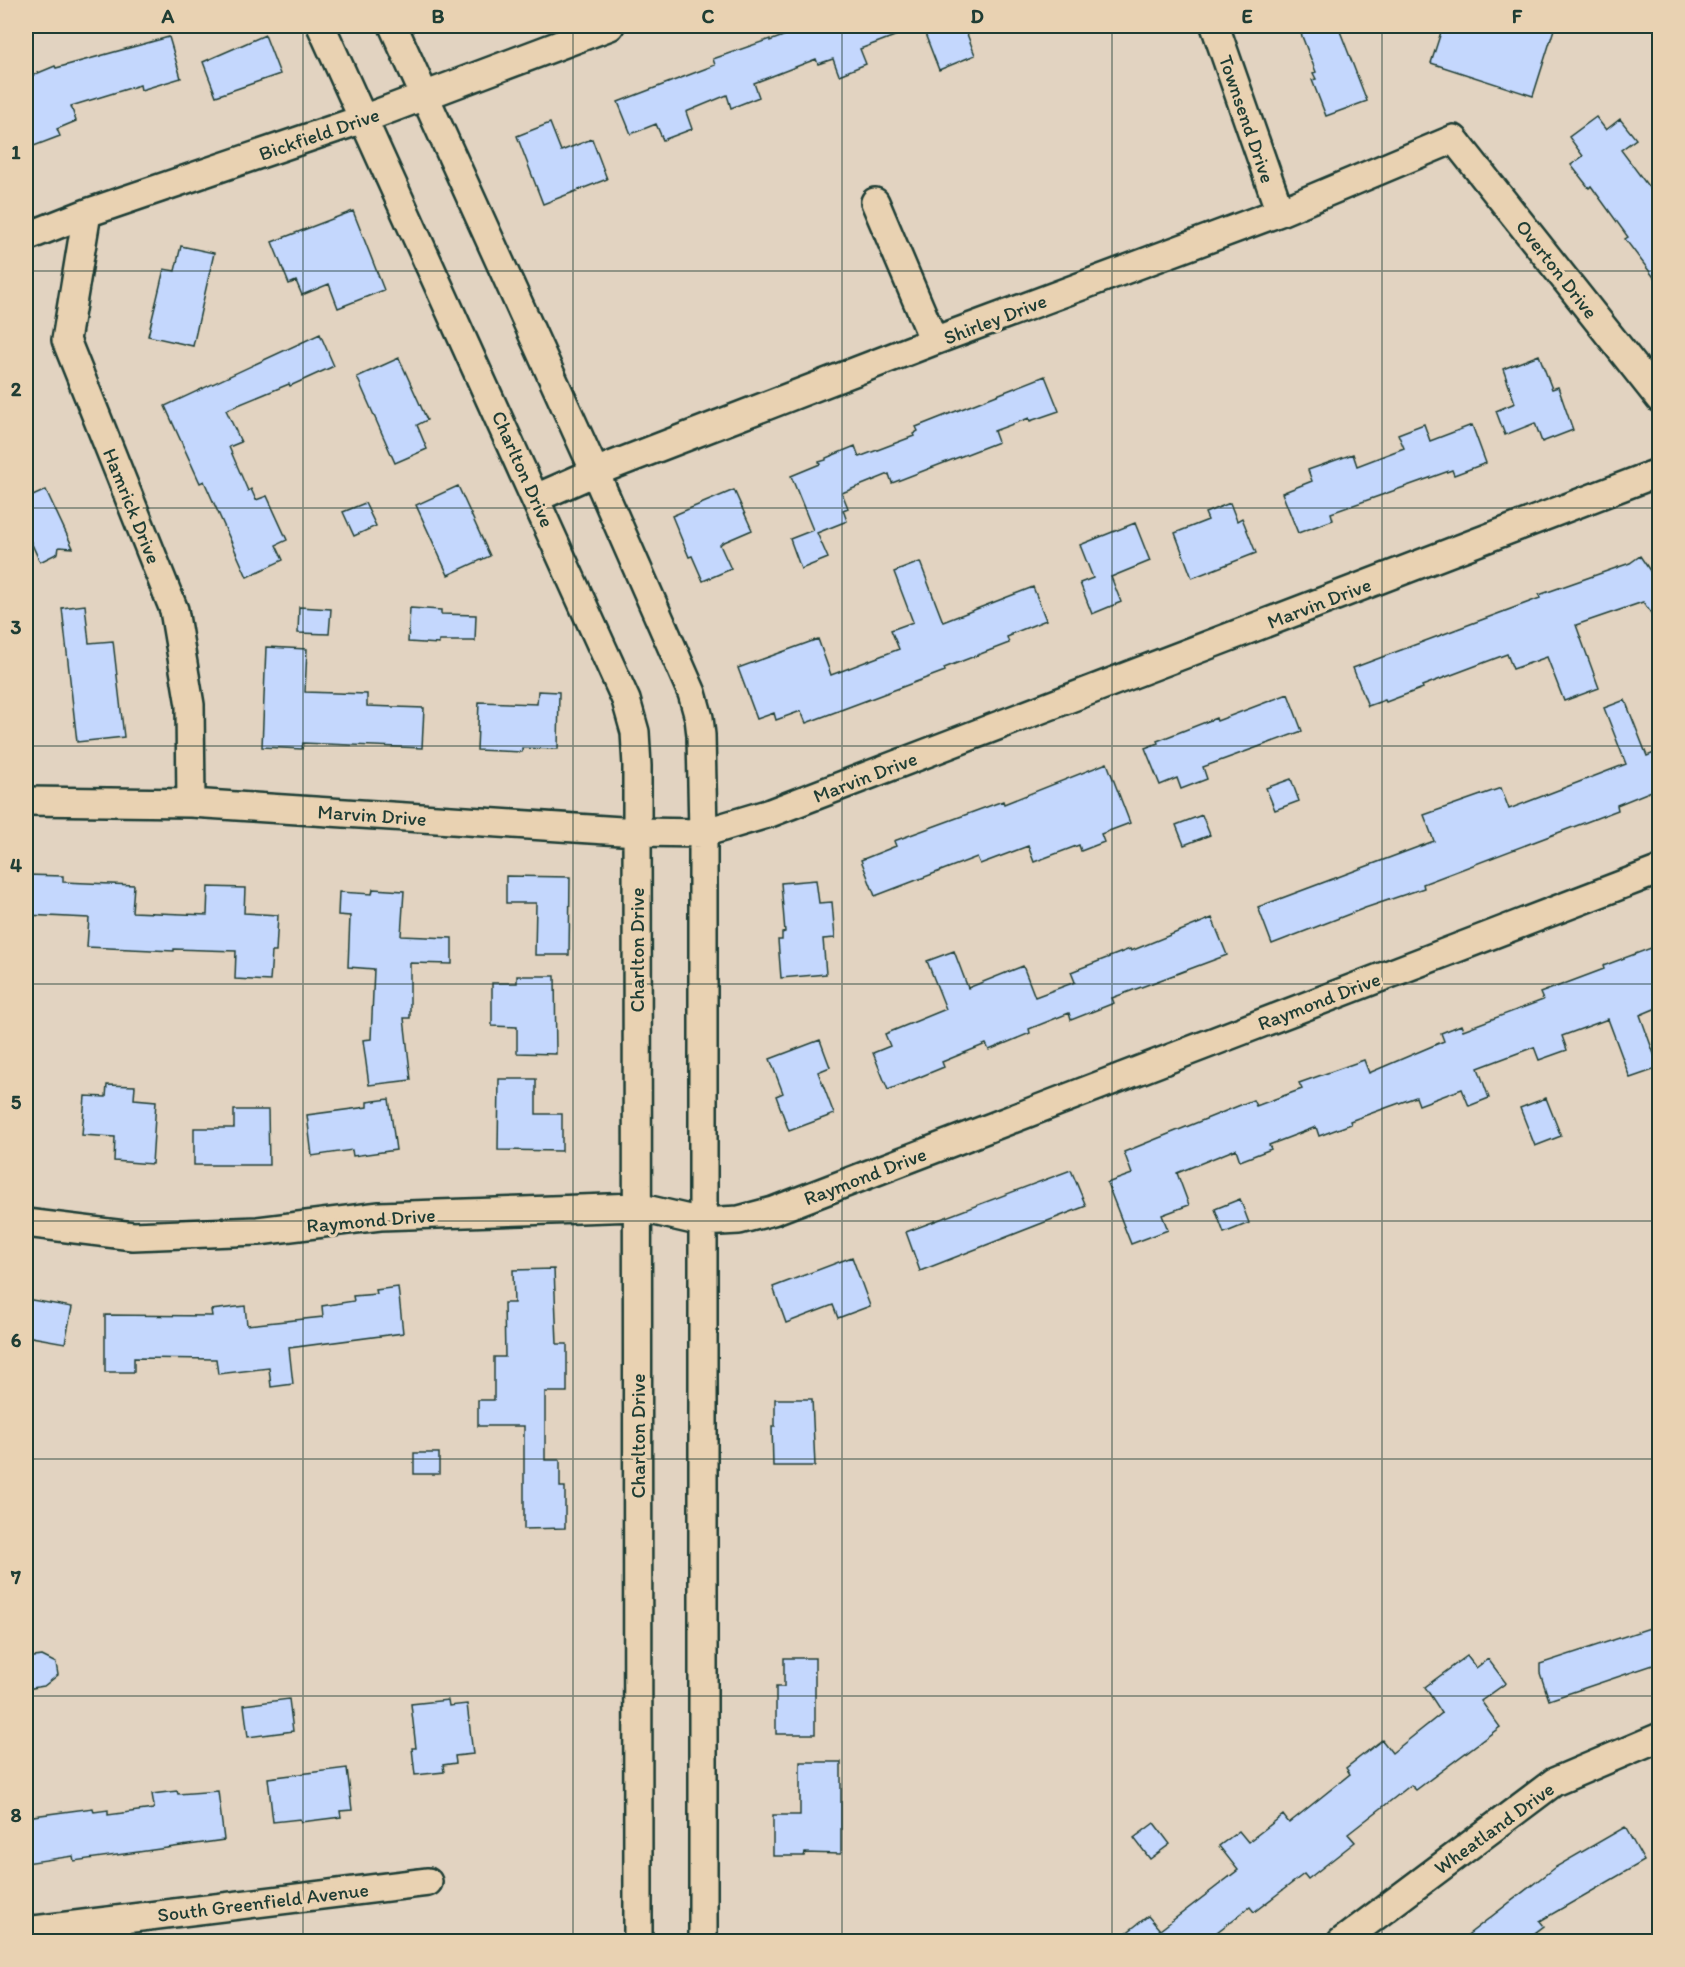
<svg xmlns="http://www.w3.org/2000/svg" width="1685" height="1967" font-family="Itim,sans-serif">
  <rect width="100%" height="100%" fill="#e2d3c1"/>
  <filter id="ink" filterUnits="userSpaceOnUse"><feTurbulence type="fractalNoise" baseFrequency=".0167" numOctaves="2"/><feDisplacementMap in="SourceGraphic" scale="12" xChannelSelector="R" yChannelSelector="G"/><feConvolveMatrix kernelMatrix="1 2 1 2 8 2 1 2 1" color-interpolation-filters="sRGB"/></filter>
  <g filter="url(#ink)">
    <path fill="#c4d7fd" stroke="#1f3d34" stroke-width="1.5" d="M810,26H915L916,28L860,49L866,64L839,75L833,59L818,64L816,59L754,83L759,97L731,108L727,95L686,112L692,129L663,140L656,124L631,134L618,102L715,65L713,59L770,39V41Z
      M922,26H964L975,55L939,70Z
      M1298,26H1338L1367,101L1326,116L1312,80L1316,79L1313,73L1316,72Z
      M1443,26H1555L1533,96L1431,63Z
      M265,35L280,74L216,96L203,62Z
      M169,37L181,78L141,90L140,85L71,106L76,121L57,129L60,136L26,149V78L55,66L56,68Z
      M1596,117L1606,130L1620,119L1636,139L1621,150L1659,201V284L1625,239L1628,237L1591,186L1589,188L1571,165L1583,156L1569,137Z
      M550,123L561,151L592,139L607,179L543,204L517,136Z
      M353,211L384,290L338,308L329,284L302,295L296,281L289,284L272,242Z
      M181,246L214,253L193,346L148,336L164,269L175,271Z
      M320,334L334,366L290,386L289,384L226,410L241,442L229,447L248,491L251,489L256,500L267,496L287,540L276,545L283,560L247,577L204,481L200,483L165,406Z
      M1539,355L1552,389L1558,387L1573,430L1542,442L1535,423L1505,435L1496,411L1515,403L1503,369Z
      M399,358L427,420L417,425L427,449L395,463L357,377Z
      M1045,376L1059,411L1030,421L1029,418L994,431L998,442L892,483L889,474L842,493L848,508L843,510L847,521L817,533L828,558L801,569L790,539L813,530L791,476L820,464L819,462L826,460V458L855,446L859,457L914,436L913,434L918,431L916,427Z
      M1424,424L1430,441L1472,425L1486,463L1454,475L1452,470L1331,513L1333,520L1298,533L1282,493L1312,481L1308,470L1353,454L1357,466L1404,448L1398,434Z
      M458,486L490,556L448,575L416,505Z
      M46,490L73,548L59,547L58,553L40,562L26,531V499Z
      M734,490L752,530L722,543L720,545L731,569L703,581L692,556L689,557L672,516Z
      M365,503L376,526L354,536L343,512Z
      M1230,503L1237,521L1242,518L1256,553L1192,578L1175,533L1208,520L1205,513Z
      M1135,523L1150,561L1111,577L1121,602L1092,614L1080,583L1093,578L1080,545Z
      M1640,556L1659,584V624L1643,602L1576,625L1599,688L1564,701L1547,657L1513,669L1507,654L1422,686L1423,688L1386,702L1385,700L1368,706L1353,668L1540,598L1539,595L1630,563Z
      M920,562L943,622L1033,587L1046,620L1011,634L1012,635L1007,637L1009,643L944,668L945,671L806,723L801,711L776,720L774,713L757,719L738,668L818,639L831,675L899,649L891,630L913,622L894,572Z
      M85,605L89,643L113,641L124,737L77,742L62,608Z
      M299,607L331,609L329,634L298,633Z
      M410,608L441,610V614L476,615L475,641H439V644L408,642Z
      M266,647L307,649L305,692L367,694V706L424,708L422,748L303,743L302,749L262,747Z
      M538,691L559,692L558,749L522,748V752L477,750L479,702L537,704Z
      M1288,694L1302,731L1203,767L1207,779L1181,789L1177,778L1160,785L1145,748L1158,743L1157,741L1216,718L1217,721Z
      M1625,700L1647,756L1659,751V788L1617,805L1618,810L1423,884L1424,888L1365,908L1272,944L1258,907L1434,841L1424,815L1501,788L1509,809L1626,764L1604,708Z
      M1107,763L1130,823L1101,834L1104,842L1081,851L1079,845L1034,862L1028,846L980,864L977,857L875,896L861,860L896,846L894,841L1003,801L1004,804Z
      M1291,779L1299,801L1275,810L1266,788Z
      M1202,815L1210,835L1184,845L1176,825Z
      M26,875L63,876V882L134,885L132,912L207,915L208,887L245,888L244,913L278,915L276,952H272L270,981L235,979L236,951L174,949V951L87,947L89,918L26,915Z
      M506,876L570,877L569,955H535L536,903H506Z
      M816,880L819,903L832,902L835,938L823,939L826,974L781,978L778,940H782V933L785,932L781,883Z
      M373,889L404,891L401,936L452,938V964L410,963V1018H404L411,1080L369,1085L363,1040L371,1039L374,969L348,967L350,916L338,915L339,892L372,894Z
      M1212,918L1227,955L1112,998L1114,1003L1071,1020L1069,1013L1029,1029L1030,1033L989,1050L986,1044L942,1062L944,1067L888,1090L873,1053L890,1046L885,1034L946,1009L927,961L954,951L968,988L1023,966L1035,997L1075,982L1071,972L1130,949L1131,951Z
      M1659,945V990L1653,992L1659,1007L1640,1015L1659,1068L1630,1078L1608,1019L1562,1036L1567,1050L1539,1060L1534,1047L1478,1068L1489,1098L1469,1106L1462,1089L1419,1105L1416,1097L1350,1121L1351,1124L1319,1136L1316,1127L1269,1145L1271,1149L1240,1161L1236,1149L1177,1173L1189,1205L1162,1215L1168,1230L1131,1244L1107,1183L1132,1174L1124,1152L1253,1100L1256,1106L1302,1089L1299,1083L1364,1060L1369,1073L1444,1041L1441,1033L1461,1025L1463,1030L1543,1000L1540,993L1604,969L1603,966Z
      M517,976H555L556,1054L517,1053V1027L492,1026V983H517Z
      M820,1040L830,1067L818,1072L834,1114L789,1131L776,1096L783,1093L770,1059Z
      M499,1079H536V1114H562V1151L498,1150Z
      M107,1085L135,1086L134,1099L156,1101L152,1164L114,1161L115,1137L82,1135L85,1096L106,1097Z
      M1546,1098L1561,1136L1535,1146L1520,1108Z
      M389,1099L396,1150L353,1156L352,1150L312,1156L307,1115L367,1107V1102Z
      M234,1110H268L269,1165H194V1128H234Z
      M1071,1170L1086,1206L920,1271L906,1232Z
      M1240,1199L1249,1223L1224,1233L1215,1209Z
      M852,1257L870,1306L838,1318L833,1305L786,1323L773,1287Z
      M554,1269L557,1344H567V1392H545V1460H560V1487H565V1528L524,1529V1426H478V1400H494V1357H505L504,1303H514L513,1270Z
      M398,1287L403,1333L289,1348L293,1384L271,1387L269,1368L218,1374L216,1359L134,1358V1372H105V1315L212,1316L211,1310L245,1306L247,1325L323,1317L322,1306L354,1301L353,1296L377,1294L376,1290Z
      M26,1299L72,1307L65,1343L26,1336Z
      M775,1399H812L815,1466H773L772,1426H775Z
      M414,1453H439V1474H414Z
      M1659,1625V1663L1549,1700L1540,1673V1664Z
      M42,1656L56,1663L58,1675L44,1686L26,1689V1658Z
      M1467,1656L1476,1668L1488,1659L1506,1683L1481,1701L1500,1727L1416,1790L1411,1785L1348,1834L1355,1842L1308,1879L1304,1874L1254,1912L1250,1907L1205,1941H1116L1148,1916L1160,1930L1238,1870L1219,1846L1239,1831L1248,1842L1283,1815L1289,1823L1350,1774L1346,1768L1382,1740L1392,1753L1442,1713L1425,1687Z
      M784,1658H815V1734H776V1687H784Z
      M289,1699L293,1731L248,1737L244,1705Z
      M448,1700L449,1706L467,1704L473,1754L455,1756L456,1763L443,1765L444,1772L415,1775L412,1748H416L411,1704Z
      M800,1762H841V1854L805,1853L804,1856H773V1815H800Z
      M347,1768L352,1810L340,1811L341,1817L301,1822L300,1819L273,1822L268,1778Z
      M177,1791L178,1794L218,1791L224,1840L74,1861L73,1856L26,1863V1817L93,1808L94,1812L108,1810V1815L153,1809L154,1806L152,1794Z
      M1154,1823L1170,1844L1150,1859L1134,1838Z
      M1625,1827L1644,1861L1540,1921L1544,1926L1524,1941H1460L1554,1868Z"/>
    <g fill="none" stroke-linecap="round" stroke-linejoin="round">
      <g stroke="#1f3d34" stroke-width="32">
        <path id="minor" d="M321,26L626,700L635,732L637,766L638,1942
          M393,26L595,472L692,693L699,718L701,735L703,833V1942
          M1215,26L1280,212
          M875,202L934,341
          M87,213L66,340L174,610L190,705L191,803
          M26,237L87,213L363,119L610,26
          M536,498L595,472L934,341L1280,212L1454,139L1660,399
          M26,801L191,803L637,832L703,833L770,813L1660,472
          M26,1223L133,1236L258,1231L380,1216L637,1207L702,1222L739,1220L773,1211L1660,870
          M26,1931L428,1882
          M1341,1942L1554,1782L1660,1737"/>
      </g>
      <use href="#minor" stroke="#e9d2b2" stroke-width="27"/>
    </g>
  </g>
  <path fill="none" stroke="#1f3d34" stroke-width="1.5" stroke-opacity="0.55" d="M303,26V1942M573,26V1942M842,26V1942M1112,26V1942M1382,26V1942M26,271H1660M26,508H1660M26,746H1660M26,984H1660M26,1221H1660M26,1459H1660M26,1696H1660"/>
  <g text-anchor="middle" stroke-width="6" stroke-linejoin="round" paint-order="stroke">
    <g font-size="20" fill="#1f3d34" stroke="#e9d2b2">
      <text transform="translate(1247 119) rotate(71)" y="7">Townsend Drive</text>
      <text transform="translate(319 134) rotate(-19)" y="7">Bickfield Drive</text>
      <text transform="translate(1557 269) rotate(52)" y="7">Overton Drive</text>
      <text transform="translate(995 319) rotate(-21)" y="7">Shirley Drive</text>
      <text transform="translate(523 469) rotate(66)" y="7">Charlton Drive</text>
      <text transform="translate(132 506) rotate(68)" y="7">Hamrick Drive</text>
      <text transform="translate(1319 603) rotate(-21)" y="7">Marvin Drive</text>
      <text transform="translate(865 777) rotate(-21)" y="7">Marvin Drive</text>
      <text transform="translate(372 815) rotate(4)" y="7">Marvin Drive</text>
      <text transform="translate(637 950) rotate(-90)" y="7">Charlton Drive</text>
      <text transform="translate(1319 1001) rotate(-21)" y="7">Raymond Drive</text>
      <text transform="translate(865 1176) rotate(-21)" y="7">Raymond Drive</text>
      <text transform="translate(371 1220) rotate(-5)" y="7">Raymond Drive</text>
      <text transform="translate(638 1436) rotate(-90)" y="7">Charlton Drive</text>
      <text transform="translate(1494 1828) rotate(-36)" y="7">Wheatland Drive</text>
      <text transform="translate(263 1902) rotate(-7)" y="7">South Greenfield Avenue</text>
    </g>
  </g>
  <rect width="1685" height="1967" fill="none" stroke="#e9d2b2" stroke-width="66"/>
  <rect x="33" y="33" width="1619" height="1901" fill="none" stroke="#1f3d34" stroke-width="2"/>
  <g font-size="20" text-anchor="middle" font-weight="bold" fill="#1f3d34">
    <text x="168" y="23">A</text>
    <text x="438" y="23">B</text>
    <text x="708" y="23">C</text>
    <text x="977" y="23">D</text>
    <text x="1247" y="23">E</text>
    <text x="1517" y="23">F</text>
    <text x="16" y="159">1</text>
    <text x="16" y="396">2</text>
    <text x="16" y="634">3</text>
    <text x="16" y="872">4</text>
    <text x="16" y="1109">5</text>
    <text x="16" y="1347">6</text>
    <text x="16" y="1584">7</text>
    <text x="16" y="1822">8</text>
  </g>
</svg>
